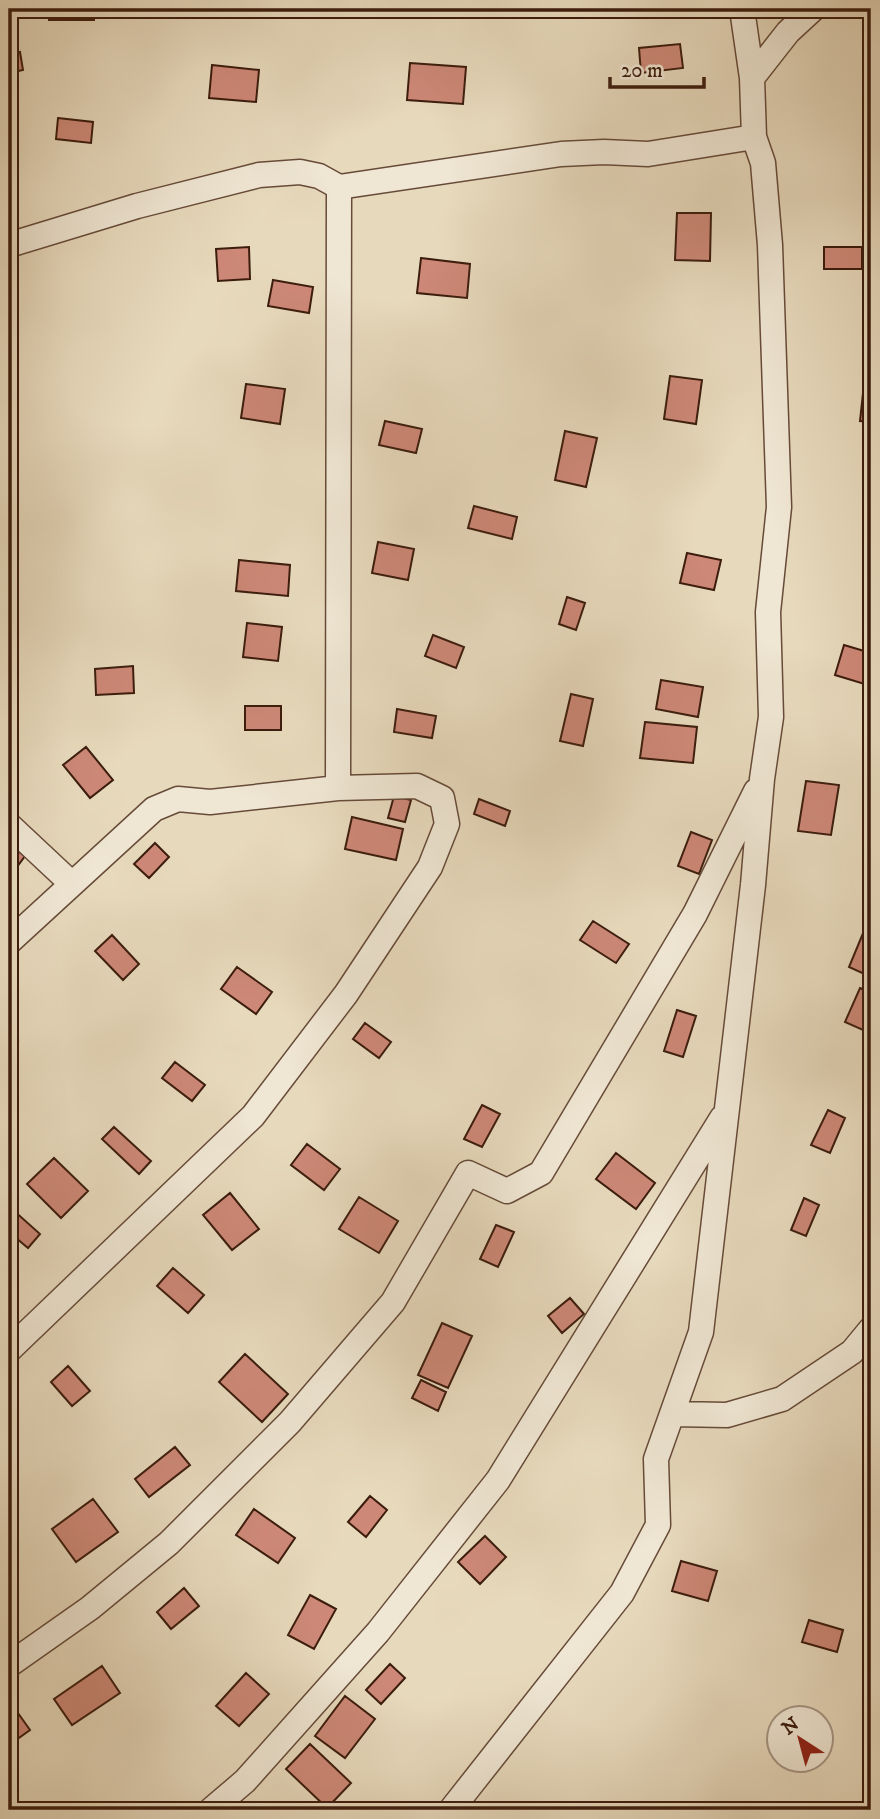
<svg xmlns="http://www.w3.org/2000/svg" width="880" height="1819" font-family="'IM FELL DW Pica',serif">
  <rect width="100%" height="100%" fill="#e7d9bc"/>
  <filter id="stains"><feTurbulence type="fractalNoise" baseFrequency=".00286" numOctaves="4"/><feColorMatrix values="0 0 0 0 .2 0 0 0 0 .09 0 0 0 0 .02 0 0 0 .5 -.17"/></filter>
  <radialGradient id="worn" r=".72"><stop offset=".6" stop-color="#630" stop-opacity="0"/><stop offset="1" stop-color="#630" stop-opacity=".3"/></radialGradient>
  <path fill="#cd8877" stroke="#3c1c0d" stroke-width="2" d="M49,9H94V20H49Z
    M680,44L683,68L641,73L639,48Z
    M20,52L23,70L9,73V54Z
    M410,63L466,67L463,104L407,100Z
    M212,65L259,70L256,102L209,98Z
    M58,118L93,122L91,143L56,139Z
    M677,213H711L710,261L675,260Z
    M249,247L250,279L218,281L216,249Z
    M824,247H862V269H824Z
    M421,258L470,264L467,298L417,293Z
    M273,280L313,287L309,313L268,306Z
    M670,376L702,380L696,424L664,419Z
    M246,384L285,389L280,424L241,418Z
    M864,384H871V422L860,421Z
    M385,421L422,429L416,453L379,445Z
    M565,431L597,438L586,487L555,480Z
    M474,506L517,517L512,539L468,528Z
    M378,542L414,549L408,580L372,573Z
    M687,553L721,560L714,590L680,583Z
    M239,560L290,565L288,596L236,591Z
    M567,597L585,603L576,630L559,624Z
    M247,623L282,627L278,661L243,657Z
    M433,635L464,647L456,668L425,656Z
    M844,645L871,653V686L835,675Z
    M133,666L134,693L96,695L95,669Z
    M661,680L703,687L698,717L656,709Z
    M571,694L593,699L583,746L560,741Z
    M245,706H281V730H245Z
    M397,709L436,716L432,738L394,732Z
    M645,722L697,727L693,763L640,758Z
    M86,747L113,780L90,798L63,765Z
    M806,781L839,785L831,835L798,831Z
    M394,796L411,800L405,822L388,818Z
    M479,799L510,811L505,826L474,814Z
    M352,817L403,829L396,860L345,849Z
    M691,832L712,840L699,874L678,866Z
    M155,843L169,857L149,878L134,864Z
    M9,845L25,856L9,878Z
    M871,914V977L849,967Z
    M593,921L629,944L616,963L580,940Z
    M112,935L139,964L123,980L95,951Z
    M237,967L272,992L256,1014L221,989Z
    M860,988L871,993V1013L863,1030L845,1022Z
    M677,1010L696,1016L683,1057L664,1051Z
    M365,1023L391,1042L379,1058L353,1039Z
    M9,1032L18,1041L9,1051Z
    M175,1062L205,1085L192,1101L162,1078Z
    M482,1105L500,1114L482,1147L464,1139Z
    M828,1110L845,1118L830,1153L811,1145Z
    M114,1127L151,1161L139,1174L102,1139Z
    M307,1144L340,1169L324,1190L291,1165Z
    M616,1153L655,1183L636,1209L596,1179Z
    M54,1158L88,1191L61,1218L27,1184Z
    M230,1193L259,1229L232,1250L203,1215Z
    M359,1197L398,1221L379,1253L339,1229Z
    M804,1198L819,1205L806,1236L791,1230Z
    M12,1209L40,1234L28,1248L9,1232V1212Z
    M496,1225L514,1232L498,1267L480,1259Z
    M173,1268L204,1295L188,1313L157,1286Z
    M570,1298L584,1314L562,1333L548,1316Z
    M442,1323L472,1336L448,1388L418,1375Z
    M245,1354L288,1394L262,1422L219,1382Z
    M68,1366L90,1391L72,1406L51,1382Z
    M421,1380L446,1392L438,1411L412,1398Z
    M175,1447L190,1465L149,1497L135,1479Z
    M370,1496L387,1510L366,1537L348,1522Z
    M93,1499L118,1532L76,1562L52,1529Z
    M254,1509L295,1538L278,1563L236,1535Z
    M485,1536L506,1557L480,1584L458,1562Z
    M681,1561L717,1571L708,1601L672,1591Z
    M184,1588L199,1606L171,1629L157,1612Z
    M310,1595L336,1609L314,1649L288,1635Z
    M809,1620L843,1630L837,1652L802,1642Z
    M390,1664L405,1678L381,1704L366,1690Z
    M102,1666L120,1693L72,1725L54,1699Z
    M246,1673L269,1694L239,1726L216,1706Z
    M345,1696L375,1719L345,1758L315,1736Z
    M13,1706L30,1730L9,1745V1709Z
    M310,1744L351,1783L327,1808L286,1769Z"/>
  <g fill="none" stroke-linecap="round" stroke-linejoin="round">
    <g stroke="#674b39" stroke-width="27">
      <path id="minor" d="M752,78L788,32L813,9
        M9,245L137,206L259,175L300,172L319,176L339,187L561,154L604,152L648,154L754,137
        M338,788L339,187
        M9,825L72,884
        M9,942L154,809L178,799L210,802L338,788L417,786L442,798L447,824L430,867L346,994L253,1116L9,1350
        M672,1414L727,1415L782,1399L852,1352L871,1329
        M9,1665L90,1608L169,1543L290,1422L393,1302L468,1173L507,1191L541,1173L695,914L756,791
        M211,1810L245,1781L378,1632L498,1480L722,1118
        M451,1810L622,1593L658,1525L656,1459L701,1332L753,885L762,779L771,717L768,612L779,507L770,245L763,163L754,137L752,78L742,9"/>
    </g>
    <use href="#minor" stroke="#efe6d3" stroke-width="24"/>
  </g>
  <rect width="880" height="1819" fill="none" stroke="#e7d9bc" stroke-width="35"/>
  <rect x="10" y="10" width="859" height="1798" fill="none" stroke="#3c1c0d" stroke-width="3.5"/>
  <rect x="18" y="18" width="845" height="1784" fill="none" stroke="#3c1c0d" stroke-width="2"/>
  <g transform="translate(800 1739) rotate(324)"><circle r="33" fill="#efe6d3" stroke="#a79584" stroke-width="2"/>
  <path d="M0-5L12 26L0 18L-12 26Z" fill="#8f2418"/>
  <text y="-10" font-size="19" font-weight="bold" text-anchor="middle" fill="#3c1c0d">N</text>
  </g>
  <path d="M610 77v10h94v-10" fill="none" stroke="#3c1c0d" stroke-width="3.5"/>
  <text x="621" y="77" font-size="21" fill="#3c1c0d" stroke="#efe6d3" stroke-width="5" paint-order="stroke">20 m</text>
  <rect width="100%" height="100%" filter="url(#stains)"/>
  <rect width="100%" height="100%" fill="url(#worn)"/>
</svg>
